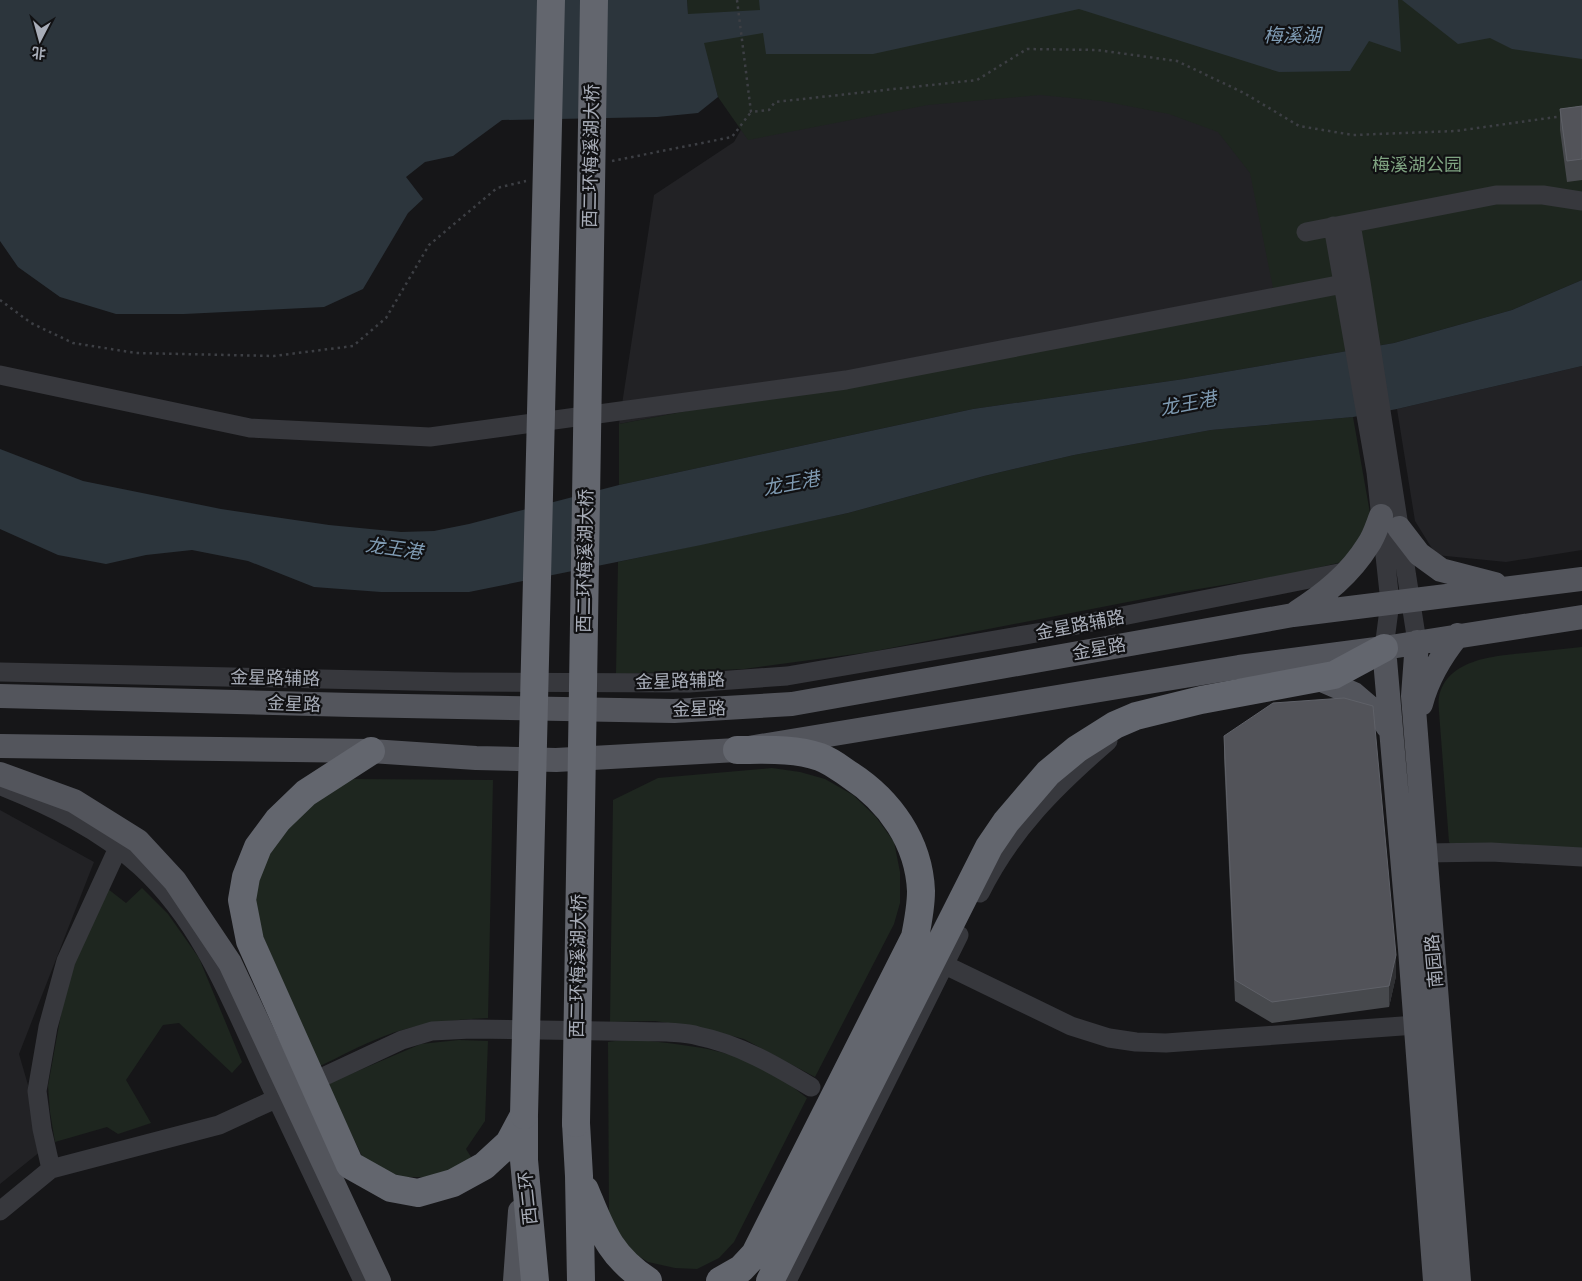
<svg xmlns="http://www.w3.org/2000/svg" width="1582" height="1281" font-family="'Exo 2','Noto Sans SC',sans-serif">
  <rect width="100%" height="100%" fill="#161618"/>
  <path fill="#222225" d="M1089,67L1244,93L1276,298L619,424L654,195L734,142L751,112Z
    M1582,366V550L1506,562L1436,555L1415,521L1397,409Z
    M0,810L94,862L19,1054L46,1147L0,1184Z"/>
  <path fill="#1e261f" d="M687,0H1582V280L1512,310L1394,343L1184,379L973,409L619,485V424L1275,298L1250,173L1218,132L1169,114L1102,101L1040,95L928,105L748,140L718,97L703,43L688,14Z
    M1353,417L1370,513L1363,540L1342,562L1291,574L1174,593L870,652L744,669L616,674L618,562L848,513L984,476L1074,455L1211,430Z
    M1582,647V852L1453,846L1449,842L1439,712C1439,708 1438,702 1439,697C1447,659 1494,656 1525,653C1544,651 1563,649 1582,647Z
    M772,768L800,772L825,779L853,795L876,817L894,842L900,872V903L894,924L815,1077L744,1039L701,1028L655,1021L610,1022L613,800L658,778Z
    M354,779L493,780L488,1018C452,1020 415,1023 382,1037C361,1045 341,1056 320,1066L255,918V892L259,857L309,798Z
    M142,888L168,914L199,958L242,1062L232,1073L179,1023L163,1025L126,1080L151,1123L118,1134L107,1127L55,1142L50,1112L48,1086L69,970L108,889L126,903Z
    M629,1039C676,1044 727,1047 770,1071C783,1078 795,1089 807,1098L734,1242L719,1258L697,1269L675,1268L648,1262L621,1245L609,1218L608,1042Z
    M459,1040L488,1041L485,1121L466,1149L471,1157L465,1166L439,1177H405L382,1171L362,1156L327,1084L421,1044Z"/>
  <path fill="#2c353c" d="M0,0H687L688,14L760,10L759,0H1398L1401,52L1369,41L1350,71L1279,72L1079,9L873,54H766L763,33L704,43L718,97L698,113L657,117L502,120L453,156L425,162L406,177L423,199L408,213L363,289L324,307L184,314H116L60,297L18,267L0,241Z
    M1402,0H1582V59L1512,49L1490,38L1458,44Z
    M1582,280V366L1397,409L1353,417L1211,430L1074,455L984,476L848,513L701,545L469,592H381L314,587L248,561L192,550L146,555L106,564L58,555L0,529V449L83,481L221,509L329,525L401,532L434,531L469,524L619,485L973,409L1184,379L1394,343L1512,310Z"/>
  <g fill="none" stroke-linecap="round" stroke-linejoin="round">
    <path stroke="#3d3f44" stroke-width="2.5" stroke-dasharray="2.5 4" stroke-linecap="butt" d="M737,0L751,112L769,110L775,102L977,80L1027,49L1097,50L1177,61L1244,93L1299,126L1353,135L1456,131L1563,116
      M612,161L732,137L751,112
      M0,300L31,323L73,343L136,353L274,356L353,346L386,318L429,245L497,188L526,181"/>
    <path stroke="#37383d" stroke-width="19" d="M1351,224L1361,282L1417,642
      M1333,226L1376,472L1390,602L1384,648
      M1306,232L1496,195H1543L1582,201
      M0,375L250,428L430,437L846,380L1343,284
      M0,672L455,682L689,683L787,676L1042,632L1349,571
      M1,786C51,806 101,830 141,867C202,923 232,1002 266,1076C298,1144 331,1213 363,1281
      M1425,853L1491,852L1582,857
      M980,893C1012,829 1055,787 1108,741
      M945,965L1071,1026L1109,1038L1136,1042L1166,1043L1416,1025
      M327,1075L402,1040L432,1031L471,1029L667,1032C678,1033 688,1033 698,1036C739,1044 776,1066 811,1087
      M51,1169L42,1129L37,1091L48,1027L66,961L118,848
      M0,1211L51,1169L219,1125L282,1096
      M787,1281L959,935"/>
    <path stroke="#53555c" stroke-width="24" d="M1399,528L1419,554L1441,570L1495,584
      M1297,612C1325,594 1350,574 1368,545C1374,537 1377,526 1381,516
      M1417,642L1413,696L1459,1281
      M1384,648L1410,949L1435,1281
      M1317,678L1354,694L1382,718L1388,727
      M0,696L352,705L674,711L792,704L1293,615L1582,579
      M1421,704C1428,677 1441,656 1458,635
      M0,746L371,751L476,758L556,760L737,750L1239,667L1384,648L1582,617
      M0,774L74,801L138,841L175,881L230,963L379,1281
      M515,1281L520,1211"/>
    <path stroke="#63666e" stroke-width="28" d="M371,751L306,793L278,820L258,847L246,877L242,900L250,941L350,1165L391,1188L418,1193L453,1183L484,1166L509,1143L524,1115
      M524,1118V1160L535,1281
      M576,1123L579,1176L581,1281
      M585,1190C602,1231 609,1255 648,1281
      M720,1281L741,1269L755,1254L915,937C918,922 921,907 921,891C919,842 890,801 850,775C841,769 831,761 820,757C794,748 764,750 737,750
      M770,1281L989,847L1006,822L1048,773L1077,749L1115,725L1136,716L1201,700L1334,675L1384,648"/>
    <path stroke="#63666e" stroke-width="28" d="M524,1115L551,0
      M576,1123L594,0"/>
  </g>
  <path fill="#47494d" d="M1582,106V180L1567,182L1560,130V109Z
    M1224,736L1396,976L1389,1007L1272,1023L1235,1001L1224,757Z"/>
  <path fill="#2f3033" d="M1396,955V976L1389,1007V986Z"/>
  <path fill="#525359" stroke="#5f6168" d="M1582,106V159L1567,161L1560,109Z
    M1344,698L1373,706L1396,955L1389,986L1272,1002L1235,980L1224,736L1273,703Z"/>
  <g text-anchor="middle" stroke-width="4.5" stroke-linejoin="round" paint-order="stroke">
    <g font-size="18" fill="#a8adb8" stroke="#111113">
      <text transform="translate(591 156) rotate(-89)" y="6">西二环梅溪湖大桥</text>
      <text transform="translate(585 561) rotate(-89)" y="6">西二环梅溪湖大桥</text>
      <text transform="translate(1080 625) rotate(-11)" y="6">金星路辅路</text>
      <text transform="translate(1099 649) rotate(-10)" y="6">金星路</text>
      <text transform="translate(275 678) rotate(1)" y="6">金星路辅路</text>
      <text transform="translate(680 681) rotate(-2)" y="6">金星路辅路</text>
      <text transform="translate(294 704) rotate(2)" y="6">金星路</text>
      <text transform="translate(699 709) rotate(-2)" y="6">金星路</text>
      <text transform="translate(1434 961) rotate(-95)" y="6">南园路</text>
      <text transform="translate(578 966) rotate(-89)" y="6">西二环梅溪湖大桥</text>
      <text transform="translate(528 1198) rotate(-96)" y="6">西二环</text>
    </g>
    <g font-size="18" fill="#7fa381" stroke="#111113">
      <text x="1417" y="171">梅溪湖公园</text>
    </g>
    <g font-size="19" font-style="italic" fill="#7f9bb3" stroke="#111113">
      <text x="1292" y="42">梅溪湖</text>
      <text transform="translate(1188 403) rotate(-11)" y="7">龙王港</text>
      <text transform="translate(791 483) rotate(-11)" y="7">龙王港</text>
      <text transform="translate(394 548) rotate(8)" y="7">龙王港</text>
    </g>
  </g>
  <g transform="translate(40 40) rotate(186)" stroke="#111113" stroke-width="4" paint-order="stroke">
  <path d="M0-4L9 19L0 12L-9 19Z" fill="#a8adb8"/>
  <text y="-8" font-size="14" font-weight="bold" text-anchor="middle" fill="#a8adb8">北</text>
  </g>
</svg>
